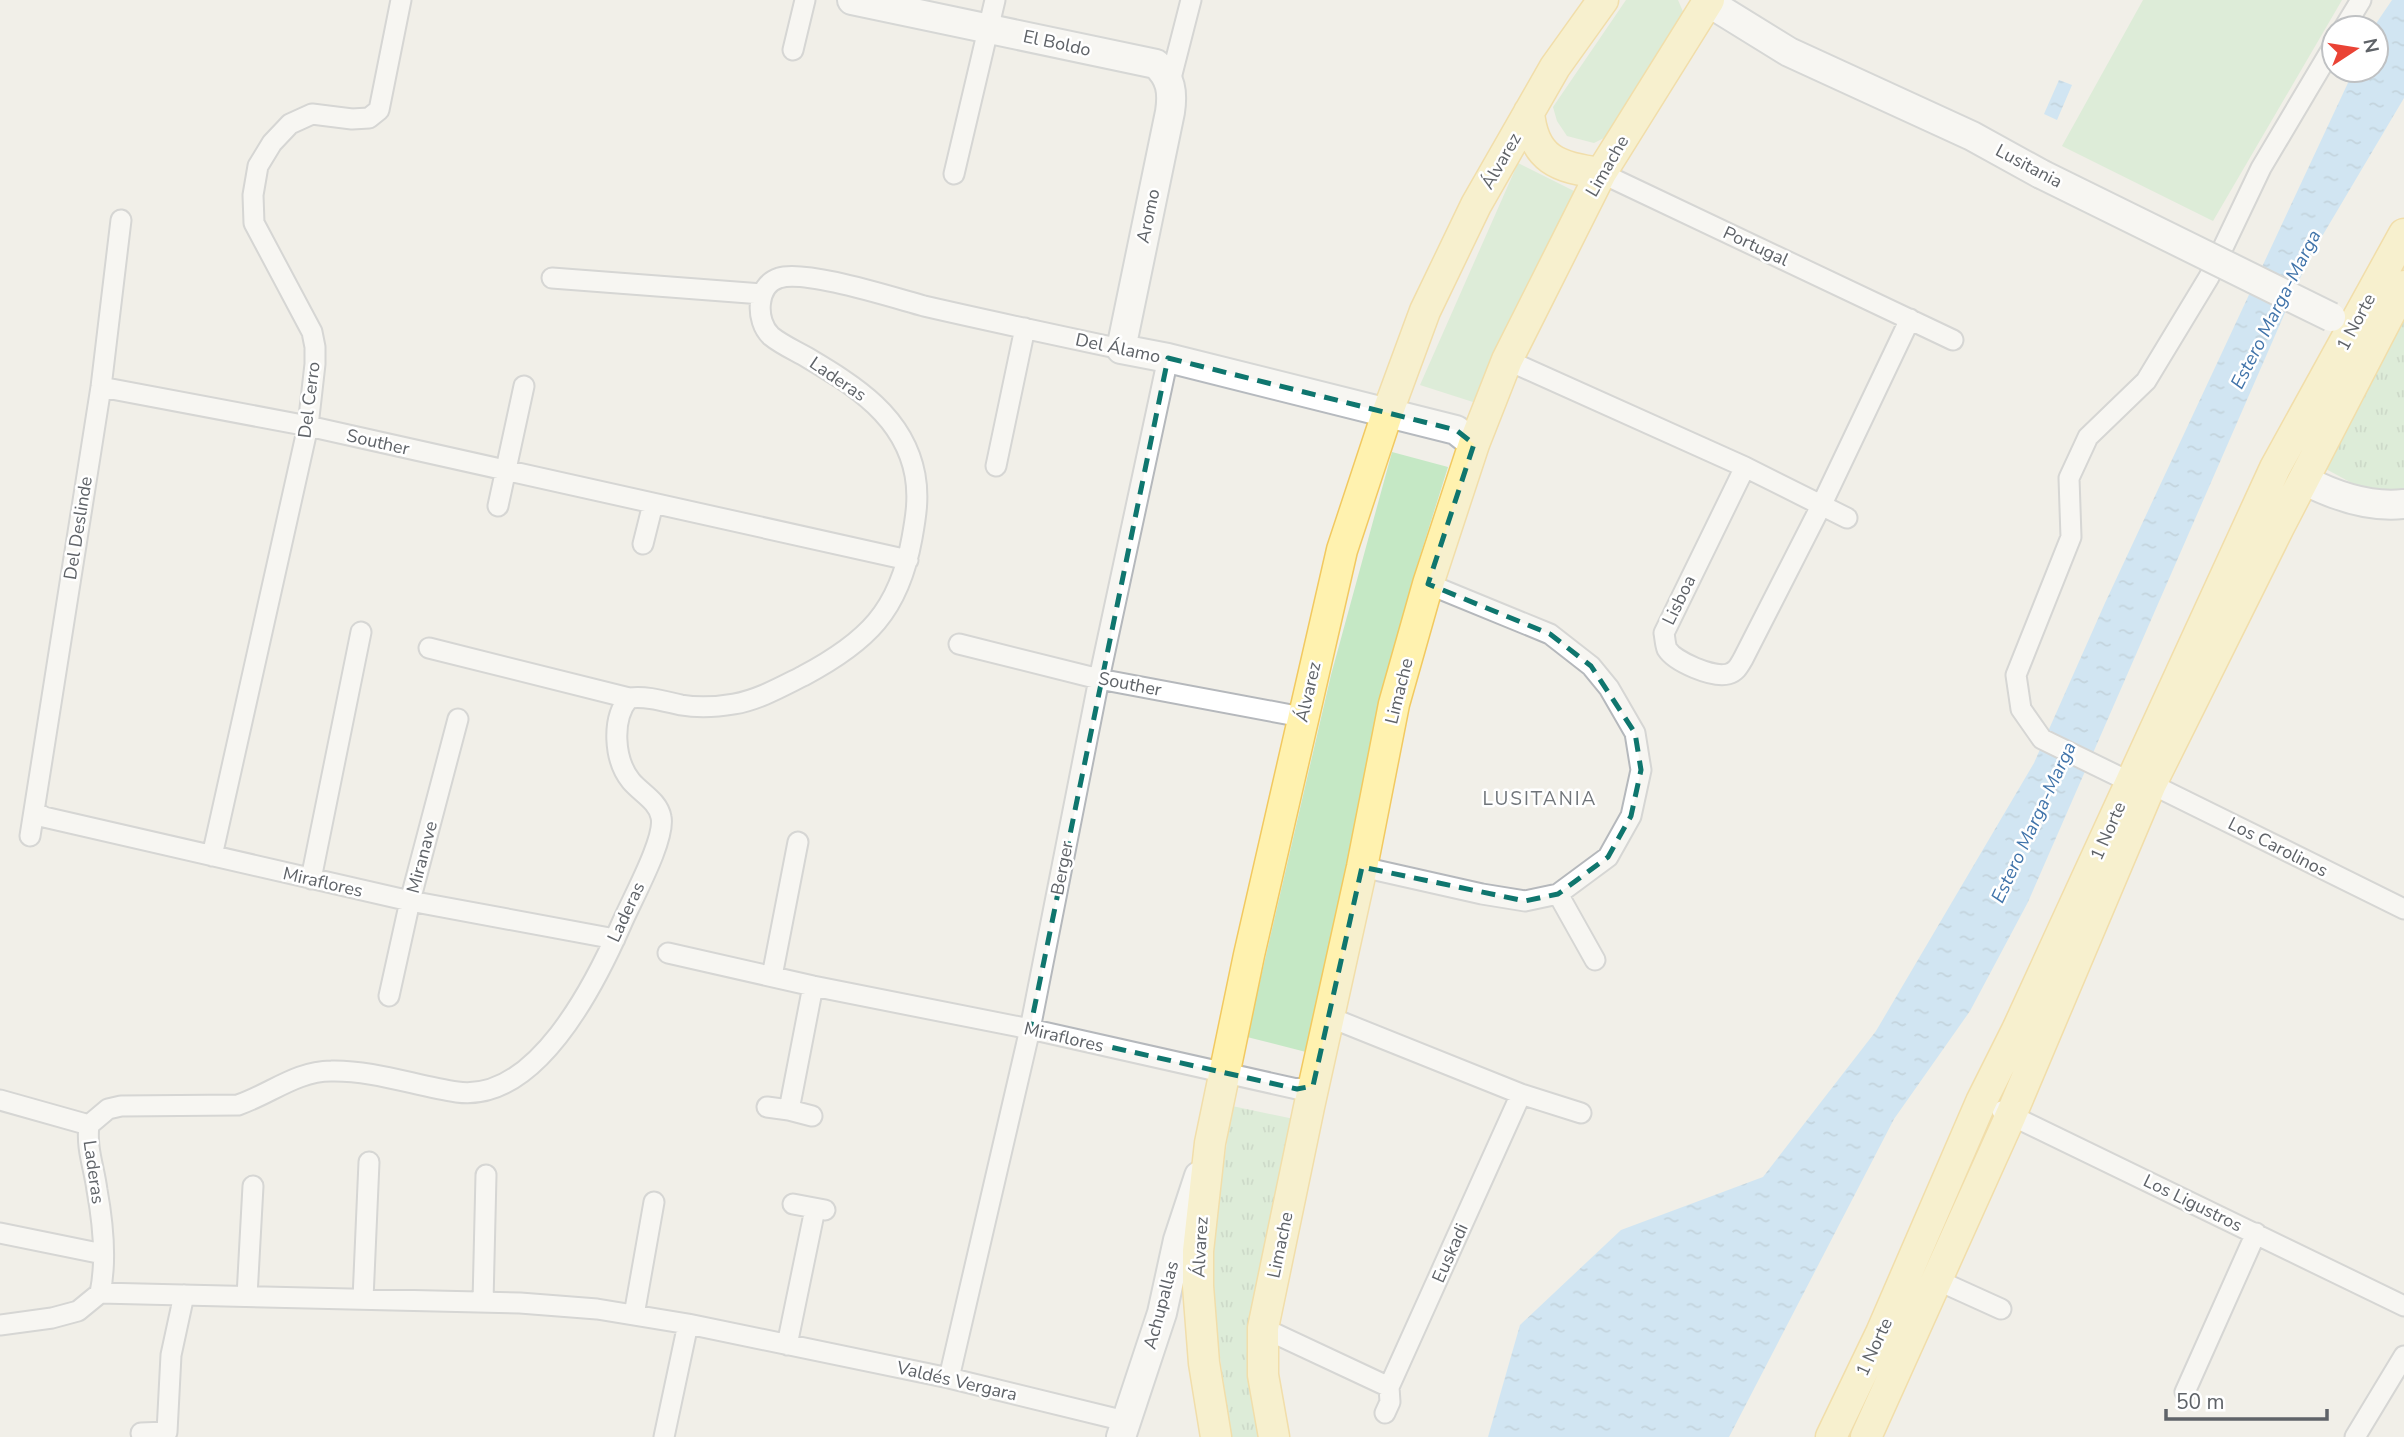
<svg xmlns="http://www.w3.org/2000/svg" width="2404" height="1437" font-family="'Nunito Sans',sans-serif">
  <defs>
    <pattern id="park-tufts" width="24" height="20" patternUnits="userSpaceOnUse" patternTransform="scale(1.75)"><rect width="24" height="20" fill="#c5e8c5"/><path d="M3 7l-1-3M5 7V3M7 7l1-3M15 17l-1-3M17 17v-4M19 17l1-3" fill="none" stroke="#a3c0a4"/></pattern>
    <pattern id="water-ripples" width="26" height="14" patternUnits="userSpaceOnUse" patternTransform="scale(1.75)"><rect width="26" height="14" fill="#aadaff"/><path d="M2 4q2-2 4 0t4 0M15 11q2-2 4 0t4 0" fill="none" stroke="#8eb4d2"/></pattern>
  </defs>
  <rect width="100%" height="100%" fill="#f1efe8"/>
  <path fill="#c5e8c5" d="M1626,0H1678L1684,14L1608,136L1594,143L1567,136L1557,121L1553,107Z
    M2143,0H2342L2213,221L2062,146Z
    M1518,163L1576,192L1473,402L1420,385Z
    M1392,452L1448,467L1411,585L1306,1052L1247,1037L1331,675Z"/>
  <path fill="url(#park-tufts)" d="M2404,314V493L2365,490L2324,468Z
    M1232,1106L1294,1119L1262,1437H1231L1214,1314L1212,1249Z"/>
  <path fill="url(#water-ripples)" d="M2392,0H2404V98L2308,260L2028,902L1970,1011L1894,1119L1729,1437H1488L1520,1325L1621,1230L1763,1177L1876,1031L2034,763L2105,603L2354,70H2376V28H2373Z
    M2059,80L2072,85L2057,120L2044,114Z"/>
  <g fill="none" stroke-linecap="round" stroke-linejoin="round">
    <g stroke="#b5b8bc" stroke-width="23">
      <path id="street" d="M2344,28L2361,0
        M793,50L805,0
        M1170,82L1191,0
        M1601,173L1953,340
        M954,174L995,0
        M552,278L762,294
        M1507,360L1745,467L1847,518
        M101,387L308,426L908,560
        M996,466L1025,328
        M1745,467L1664,633C1665,638 1665,644 1667,649C1675,662 1713,678 1728,674C1736,672 1739,666 1743,659L1821,506L1910,319
        M498,506L524,386
        M643,544L653,504
        M959,644L1099,679L1302,717
        M429,648L629,698
        M2130,782L2042,739L2021,709L2016,675L2071,537L2069,478L2088,437L2146,381L2209,277L2261,168L2334,45
        M2151,784L2404,909
        M34,811L44,817L410,901L615,939
        M30,836L101,387L121,220
        M212,856L308,426L315,364V347L312,332L254,223L253,195L258,166L272,143L290,124L312,114L352,119L369,118L379,110L401,0
        M1362,867L1482,894L1525,901L1558,894L1608,857L1631,816L1641,770L1635,733L1609,688L1591,666L1550,634L1428,584
        M311,879L361,632
        M1558,894L1595,960
        M668,953L813,986L1030,1029L1297,1089L1313,1086
        M772,976L798,842
        M389,996L410,901L458,719
        M1329,1017L1521,1094L1581,1113
        M0,1100L89,1125
        M767,1107L789,1110L812,1116
        M789,1110L813,986
        M2002,1111L2404,1306
        M793,1204L825,1210
        M0,1233L103,1254
        M1937,1280L2001,1309
        M100,1293L520,1303L597,1309L688,1324L949,1378L1125,1421
        M247,1296L253,1186
        M363,1299L369,1162
        M483,1302L486,1175
        M634,1315L654,1202
        M0,1325L52,1318L78,1311L100,1293C107,1260 103,1223 97,1190C94,1167 86,1148 89,1125L108,1109L121,1106L238,1105C270,1094 297,1071 331,1071C373,1070 416,1086 457,1092C536,1103 595,984 621,925C631,901 666,839 661,817C658,801 641,793 631,781C614,760 611,719 629,698C648,696 663,701 681,705C698,708 717,707 734,704C758,700 781,687 803,676C867,642 899,611 912,538C916,516 919,497 915,475C904,416 855,386 808,358C796,351 782,345 771,336C755,321 756,285 779,278C804,269 894,298 924,306C989,321 1055,335 1121,349
        M1263,1328L1389,1387
        M787,1345L815,1209
        M949,1378L1030,1029L1099,679L1168,358
        M2185,1392L2256,1233
        M1385,1413L1390,1402L1389,1387L1521,1094
        M141,1433L167,1432L171,1355L184,1295
        M664,1437L688,1324
        M2355,1437L2404,1356"/>
    </g>
    <g stroke="#b6babf" stroke-width="32">
      <path id="secondary" d="M852,0L1156,64C1171,78 1173,92 1170,112L1121,349L1168,358L1456,430L1474,444
        M1708,2L1789,52L1972,136L2041,174
        M2304,480C2335,496 2369,508 2404,504
        M1121,1437L1162,1313L1178,1240L1199,1176"/>
    </g>
    <g stroke="#f2c960" stroke-width="33">
      <path id="primary" d="M1529,112C1533,159 1558,168 1601,173
        M1216,1437L1204,1363L1198,1286V1251L1210,1143L1249,955L1342,550L1387,414L1425,311L1476,205L1555,67L1603,0
        M1274,1437L1263,1375V1328L1309,1107L1362,867L1394,704L1428,584L1474,444L1507,360L1601,173L1709,0
        M1831,1437L1881,1333L1981,1102L2017,1030L2275,468L2404,234
        M1866,1437L2011,1115L2151,784L2279,527L2404,286"/>
    </g>
    <use href="#street" stroke="#fff" stroke-width="19"/>
    <use href="#secondary" stroke="#fff" stroke-width="28"/>
    <use href="#primary" stroke="#fff2af" stroke-width="30"/>
    <g stroke="#b6babf" stroke-width="32" stroke-linecap="butt">
      <path id="secondary-bridge" d="M2041,174L2331,317"/>
    </g>
    <use href="#secondary-bridge" stroke="#fff" stroke-width="28"/>
  </g>
  <path d="M0 0H2404V1437H0ZM1168,358L1456,430L1474,444L1428,584L1550,634L1591,666L1635,733L1641,770L1631,816L1608,857L1558,894L1525,901L1362,867L1313,1086L1297,1089L1030,1029Z" fill="#f1efe8" fill-opacity=".55" fill-rule="evenodd"/>
  <path fill="none" stroke="#0f766e" stroke-width="5" stroke-dasharray="14 9" stroke-linejoin="round" d="M1168,358L1456,430L1474,444L1428,584L1550,634L1591,666L1635,733L1641,770L1631,816L1608,857L1558,894L1525,901L1362,867L1313,1086L1297,1089L1030,1029Z"/>
  <g text-anchor="middle" stroke-width="5" stroke-linejoin="round" paint-order="stroke">
    <g font-size="18" fill="#5f6368" stroke="#fff">
      <text transform="translate(1057 43) rotate(12)" y="6">El Boldo</text>
      <text transform="translate(1501 161) rotate(-60)" y="6">Álvarez</text>
      <text transform="translate(1607 166) rotate(-60)" y="6">Limache</text>
      <text transform="translate(2029 166) rotate(28)" y="6">Lusitania</text>
      <text transform="translate(1148 216) rotate(-78)" y="6">Aromo</text>
      <text transform="translate(1756 246) rotate(25)" y="6">Portugal</text>
      <text transform="translate(2356 322) rotate(-62)" y="6">1 Norte</text>
      <text transform="translate(1118 348) rotate(12)" y="6">Del Álamo</text>
      <text transform="translate(838 379) rotate(34)" y="6">Laderas</text>
      <text transform="translate(309 400) rotate(-83)" y="6">Del Cerro</text>
      <text transform="translate(378 442) rotate(13)" y="6">Souther</text>
      <text transform="translate(78 528) rotate(-81)" y="6">Del Deslinde</text>
      <text transform="translate(1679 600) rotate(-64)" y="6">Lisboa</text>
      <text transform="translate(1130 684) rotate(11)" y="6">Souther</text>
      <text transform="translate(1399 691) rotate(-76)" y="6">Limache</text>
      <text transform="translate(1308 692) rotate(-77)" y="6">Álvarez</text>
      <text transform="translate(2108 831) rotate(-66)" y="6">1 Norte</text>
      <text transform="translate(2278 847) rotate(27)" y="6">Los Carolinos</text>
      <text transform="translate(422 857) rotate(-75)" y="6">Miranave</text>
      <text transform="translate(1062 868) rotate(-79)" y="6">Berger</text>
      <text transform="translate(323 882) rotate(13)" y="6">Miraflores</text>
      <text transform="translate(626 912) rotate(-65)" y="6">Laderas</text>
      <text transform="translate(1064 1037) rotate(13)" y="6">Miraflores</text>
      <text transform="translate(94 1172) rotate(82)" y="6">Laderas</text>
      <text transform="translate(2193 1203) rotate(26)" y="6">Los Ligustros</text>
      <text transform="translate(1280 1245) rotate(-78)" y="6">Limache</text>
      <text transform="translate(1200 1247) rotate(-87)" y="6">Álvarez</text>
      <text transform="translate(1450 1253) rotate(-66)" y="6">Euskadi</text>
      <text transform="translate(1161 1305) rotate(-75)" y="6">Achupallas</text>
      <text transform="translate(1874 1347) rotate(-65)" y="6">1 Norte</text>
      <text transform="translate(957 1381) rotate(13)" y="6">Valdés Vergara</text>
    </g>
    <g font-size="19" font-style="italic" fill="#4174aa" stroke="#fff">
      <text transform="translate(2275 309) rotate(-63)" y="7">Estero Marga-Marga</text>
      <text transform="translate(2033 822) rotate(-65)" y="7">Estero Marga-Marga</text>
    </g>
    <g font-size="19" letter-spacing="2" fill="#70757a" stroke="#fff">
      <text x="1540" y="805">LUSITANIA</text>
    </g>
  </g>
  <g transform="translate(2355 49) rotate(78)"><circle r="33" fill="#ffffff" stroke="#bfc1c3" stroke-width="2"/>
  <path d="M0-5L12 26L0 18L-12 26Z" fill="#ea4335"/>
  <text y="-10" font-size="19" font-weight="bold" text-anchor="middle" fill="#5f6368">N</text>
  </g>
  <path d="M2166 1409v10h161v-10" fill="none" stroke="#5f6368" stroke-width="3.5"/>
  <text x="2176" y="1409" font-size="21" fill="#5f6368" stroke="#ffffff" stroke-width="5" paint-order="stroke">50 m</text>
</svg>
